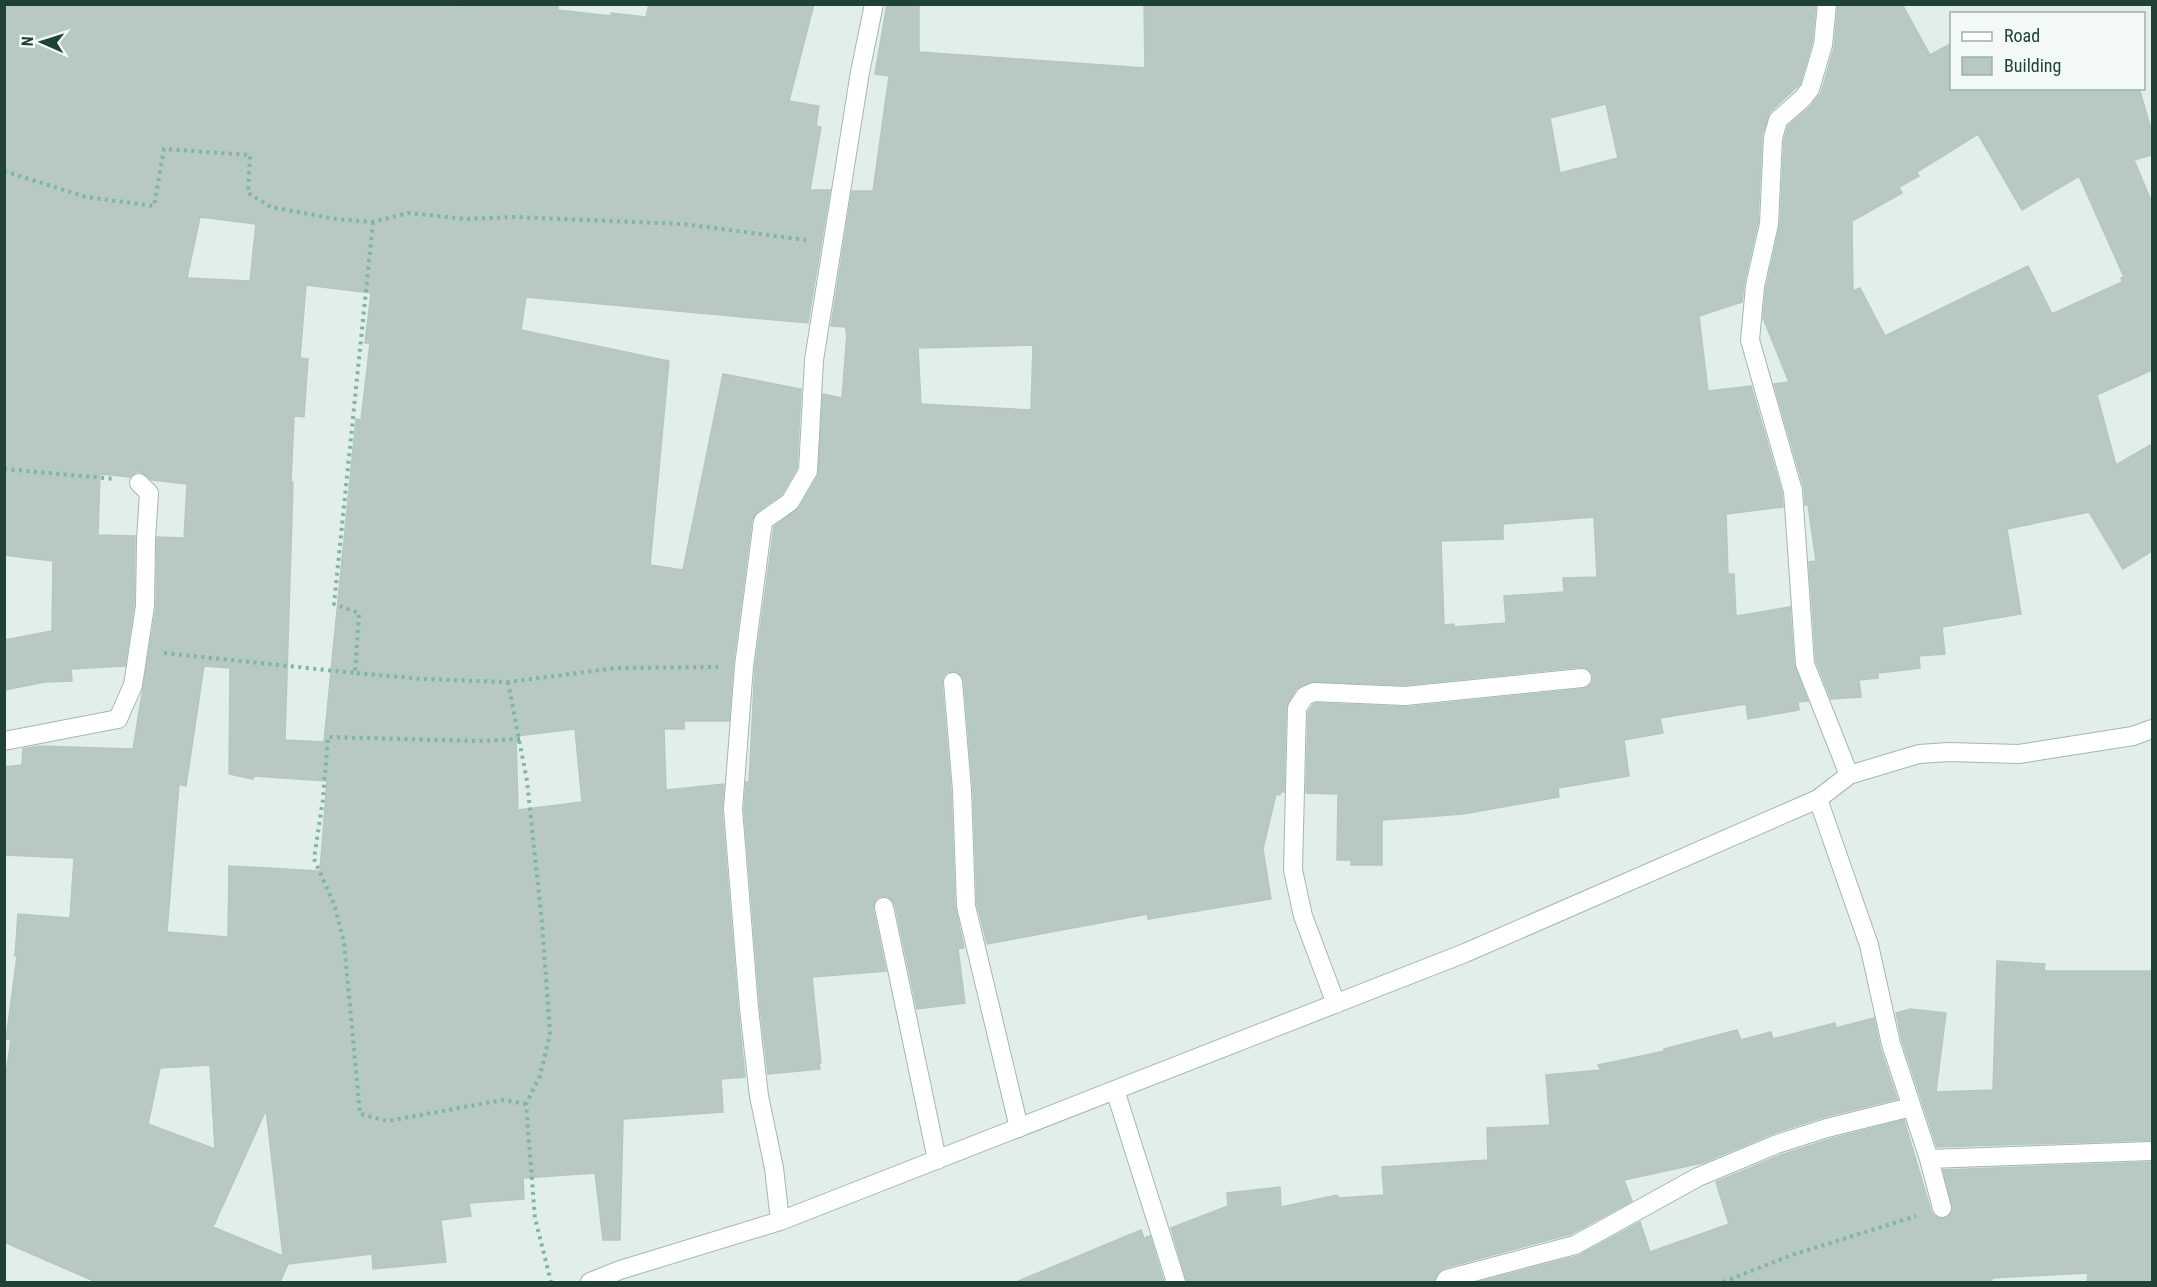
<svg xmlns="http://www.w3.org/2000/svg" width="2157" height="1287" font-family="'Roboto Condensed',sans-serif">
  <rect width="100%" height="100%" fill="#e2eee8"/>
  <path fill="#b7c9c0" stroke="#b3c9be" stroke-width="1.5" fill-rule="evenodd" d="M4,4H371L462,7V4H558V10L611,16V13L646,17L649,4H814L789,101L819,106L816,126L821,127L810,190H830L808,323L526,297L521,330L669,361L650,565L683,570L723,374L801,389L797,468L782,494L757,512L752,520L733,665L729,721H684V729H664L666,790L724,784L722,810L738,1009L745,1077L721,1079L723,1112L623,1119L620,1240H603L595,1173L523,1178L524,1199L469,1203L471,1216L441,1220L446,1262L373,1269L372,1254L288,1264L280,1282H96L4,1242V1086L11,1040L6,1039L17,956H15L18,914L70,918L74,858L4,855V767L22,765L23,749L40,746L133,749L156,608L157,537L184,538L187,484L152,480L141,472H136L130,477L100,474L98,535L135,536L134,605L125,666L71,669L72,681L45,682L4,690V640L52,631L53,561L4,555ZM200,217L256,224L250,281L187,278ZM306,285L371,293L365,343H370L361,420L356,419L324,742L285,740L293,482H291L294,416L304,417L308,359L300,358ZM204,666L230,668L229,774L253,779V776L327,781L320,871L229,866L228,937L167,932L179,784L186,786ZM575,729L582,802L518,810L516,736ZM210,1065L215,1149L148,1124L160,1068ZM266,1110L283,1256L213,1227Z
    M887,4H919V52L1145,68L1144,4H1816L1812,43L1800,84L1770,112L1762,135L1758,222L1744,284L1742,302L1699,316L1708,391L1751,386L1782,493L1783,507L1726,514L1728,574H1734L1736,616L1790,607L1794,665L1808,701L1798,702L1799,710L1748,719L1746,704L1660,718L1663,733L1624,740L1629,776L1558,788L1559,797L1463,814L1382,820V865H1351V860H1337L1338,794L1306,793L1308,712L1313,705L1316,703L1406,707L1583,689L1592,683L1593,676L1587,668L1581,667L1405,685L1310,682L1296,689L1286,707L1284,792H1281L1280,795L1276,794L1263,849L1271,899L1148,919V914L987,944L977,904L973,790L964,681L958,672H947L943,677L942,683L951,791L955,906L964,948L958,949L965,1003L917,1009L895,905L888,897L881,896L876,899L873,909L886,971L812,977L821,1063H819L820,1069L768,1074L760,1007L744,809L746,782H749L755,667L774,527L799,508L818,476L823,394L842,398L847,333H846V327L831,326L852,191H873L889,76L875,74ZM1606,104L1618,158L1560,173L1550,118ZM1033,345L1031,410L921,404L918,348ZM1594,517L1597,577L1563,578L1564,592L1504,596L1506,623L1454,627V624L1444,625L1441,541L1503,539V524Z
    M1838,4H1902L1930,55L1952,43V88H2139L2152,132V155L2134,160L2152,203V370L2097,395L2116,465L2152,444V551L2123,569L2089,512L2007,529L2021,614L1942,627L1945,654L1919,656L1920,668L1878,673V678L1859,680L1861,697L1831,699L1816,661L1809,562L1816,561L1808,505H1805L1804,488L1774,384L1789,382L1763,318L1766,288L1780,225L1784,140L1788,126L1811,106L1821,93L1834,48ZM1978,134L2022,210L2079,176L2124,277L2121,278L2122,282L2052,314L2028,266L1885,336L1860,288L1853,291L1852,221L1902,193L1899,187L1919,176L1917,172Z
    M1997,961L2045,964L2044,971H2152V1140L1937,1147L1902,1041L1896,1013L1910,1009L1946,1013L1936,1092L1993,1090Z
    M1874,1018L1880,1047L1897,1099L1824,1117L1774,1133L1702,1163L1624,1180L1632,1201L1571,1234L1444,1268L1438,1273L1434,1282H1187L1171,1228L1228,1206L1227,1193L1280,1187L1281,1207L1337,1195L1339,1198L1384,1195L1382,1167L1488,1160L1487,1128L1550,1125L1546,1075L1601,1070L1598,1065L1665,1051L1664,1049L1737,1030L1741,1040L1771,1032L1773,1039L1835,1023L1836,1028Z
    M1904,1120L1931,1211L1934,1216L1940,1219L1949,1216L1953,1210L1943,1170L2152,1162V1266L2151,1282H2087L2088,1273L1992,1278V1282H1478L1578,1256L1640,1222L1650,1252L1729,1224L1716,1182L1781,1155L1830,1139Z
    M1141,1230L1144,1238L1150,1236L1164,1282H1016Z"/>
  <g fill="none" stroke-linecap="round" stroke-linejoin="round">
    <g stroke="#a4b7af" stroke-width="20">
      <path id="minor" d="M1827,4L1823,45L1810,89L1803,98L1778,120L1773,138L1769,224L1755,286L1750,340L1793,491L1805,664L1849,775
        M953,682L962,790L966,906L1019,1128
        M4,741L118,719L133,685L145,606L146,540L149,493L139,483
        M1818,799L1869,945L1891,1044L1929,1159L1942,1208
        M884,907L937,1160
        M1336,1004L1303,916L1293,870L1297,708L1305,696L1314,692L1405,696L1582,678
        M1115,1090L1176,1282
        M1929,1159L2152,1151
        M780,1221L774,1168L759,1096L749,1008L733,809L744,666L763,521L790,502L808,471L814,360L860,72L874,4
        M590,1282L620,1270L780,1221L1465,953L1818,799L1849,775L1919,754L1949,752L2019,754L2133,736L2152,729
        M1445,1282L1447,1279L1575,1245L1698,1177L1777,1144L1827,1128L1911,1107"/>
    </g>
    <path stroke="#7eb6a0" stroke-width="4" stroke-dasharray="3 4.5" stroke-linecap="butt" d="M4,171L86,197L154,206L164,149L250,155L248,193L271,207L336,219L373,222L408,213L466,219L515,217L683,224L806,240
      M373,222L334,604L359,613L355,673L423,679L508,682L616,668L718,667
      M4,469L115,479
      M164,653L355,673
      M508,682L527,781L542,923L550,1033L540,1076L526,1104L535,1218L551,1282
      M520,739L477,741L328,737L323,799L314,859L334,904L344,942L360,1114L388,1121L503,1100L526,1104
      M1723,1282L1792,1255L1916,1216"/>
    <use href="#minor" stroke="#fff" stroke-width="18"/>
  </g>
  <rect width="2157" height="1287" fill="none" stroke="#1f4235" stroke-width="12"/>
  <rect x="1950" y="12" width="195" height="78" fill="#f3faf6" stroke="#9eb0a9" stroke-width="1.5"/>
  <rect x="1962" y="32" width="30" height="9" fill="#ffffff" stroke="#9eb0a9" stroke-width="1.5"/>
  <text x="2004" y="42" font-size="18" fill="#1f4235">Road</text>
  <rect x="1962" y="57" width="30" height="18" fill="#b7c9c0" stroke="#9eb0a9" stroke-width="1.5"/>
  <text x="2004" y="72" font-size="18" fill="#1f4235">Building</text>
  <g transform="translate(42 42) rotate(273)" stroke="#f3faf6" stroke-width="4.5" paint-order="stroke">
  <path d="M0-4.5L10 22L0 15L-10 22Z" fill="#1f4235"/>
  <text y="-9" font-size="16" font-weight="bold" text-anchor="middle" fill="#1f4235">N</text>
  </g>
</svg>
